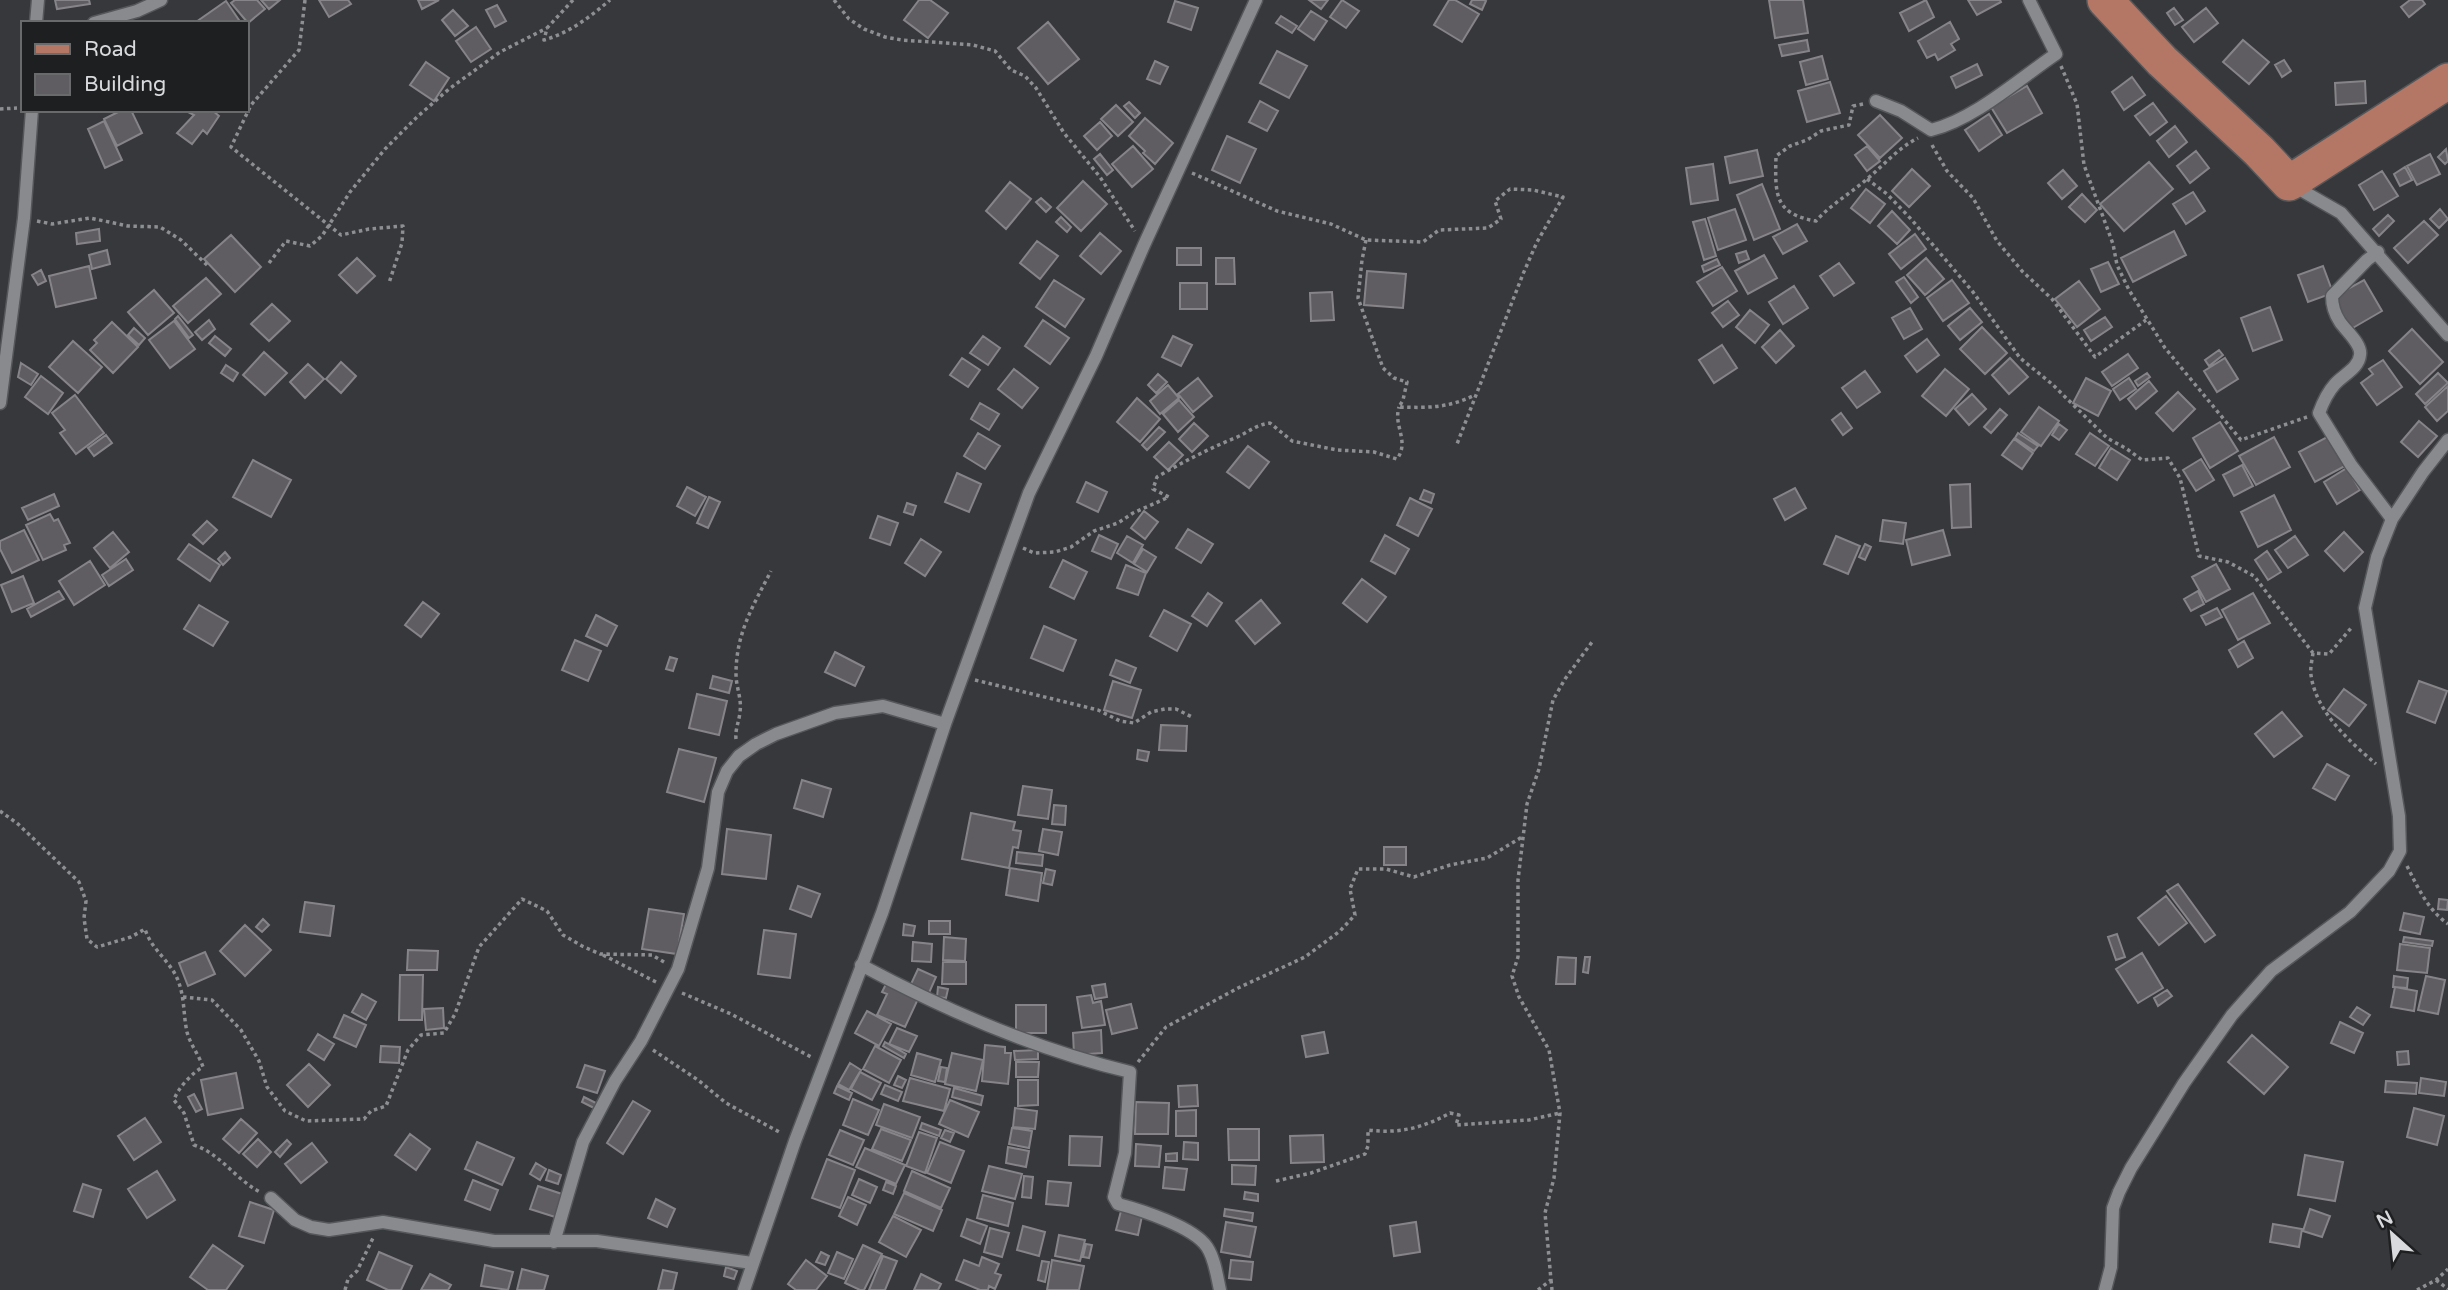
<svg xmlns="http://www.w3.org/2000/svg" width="2448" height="1290" font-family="'Varela Round',sans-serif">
  <rect width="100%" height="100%" fill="#36383b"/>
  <path fill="#5f5d61" stroke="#868488" stroke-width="2" d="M55,0H89L90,4L57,9Z
    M235,0H257L265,9L248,23L231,3Z
    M261,0H280L269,9Z
    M319,0H348L351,4L329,17Z
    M418,0H439L422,9Z
    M919,0H930L948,13L928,38L904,20Z
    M1309,0H1328L1321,9Z
    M1342,0L1359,11L1346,28L1330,17Z
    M1449,0H1455L1479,14L1462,42L1434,25Z
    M1472,0H1484L1486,1L1482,10L1470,4Z
    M1769,0H1803L1808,33L1775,38Z
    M1926,0L1934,17L1909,31L1900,13Z
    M1968,0H2000L2001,2L1977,15Z
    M2410,0H2422L2425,4L2409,17L2401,7Z
    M226,1L241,23H196V22Z
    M1175,1L1198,8L1191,30L1168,22Z
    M497,5L506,21L495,27L486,10Z
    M2174,8L2183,20L2175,25L2167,13Z
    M2206,8L2218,23L2194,42L2182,27Z
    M453,10L468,26L455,36L442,20Z
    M1311,11L1327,21L1314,40L1298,29Z
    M1281,16L1297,26L1292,33L1276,23Z
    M1048,22L1079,59L1048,84L1018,48Z
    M1950,22L1959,39L1951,44L1955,50L1938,60L1935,54L1927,58L1918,41Z
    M476,27L491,49L471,62L456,41Z
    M1807,40L1809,51L1782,56L1779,45Z
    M2243,40L2269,62L2249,84L2223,62Z
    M1277,51L1307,66L1289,98L1260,83Z
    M1822,56L1828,79L1806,85L1800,62Z
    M2284,60L2291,71L2282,77L2275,65Z
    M1155,61L1168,67L1160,84L1147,79Z
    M426,62L449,78L434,101L410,85Z
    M1977,64L1982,75L1956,88L1951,77Z
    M2132,77L2145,95L2124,110L2112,92Z
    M2365,81L2366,103L2336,105L2335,83Z
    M1830,82L1840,113L1807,122L1798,91Z
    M2027,86L2042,113L2007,133L1991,107Z
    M1260,101L1278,111L1267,131L1249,122Z
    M1129,102L1140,113L1135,118L1124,106Z
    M2153,103L2167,122L2150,135L2135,116Z
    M1116,105L1133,122L1118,136L1101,119Z
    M122,110H131L142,133L117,146L104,119Z
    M189,110H212L219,116L207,134L203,130L192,144L177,133L194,115L188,112Z
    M1989,114L2002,135L1979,151L1965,130Z
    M1880,115L1902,138L1880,158L1858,135Z
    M1145,118L1173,143L1155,164L1143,153L1145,151L1129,136Z
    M104,121L122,160L105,168L88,129Z
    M1100,122L1112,136L1097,150L1084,136Z
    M2175,126L2187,142L2169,157L2157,141Z
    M1227,136L1256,149L1240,183L1212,170Z
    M1133,146L1153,169L1132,187L1112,164Z
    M1867,146L1880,161L1867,171L1855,155Z
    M2446,149L2448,161L2445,164L2438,157Z
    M1757,150L1763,176L1730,183L1725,157Z
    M2196,151L2209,168L2190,183L2177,166Z
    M1100,154L1113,170L1107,175L1094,159Z
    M2430,154L2440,174L2417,185L2407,166Z
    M2149,162L2173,189L2124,231L2100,204Z
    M1713,164L1718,200L1691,204L1686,168Z
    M2405,167L2412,180L2400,186L2394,174Z
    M1912,169L1930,186L1909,207L1892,191Z
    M2063,170L2077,186L2062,199L2048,183Z
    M2382,171L2398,196L2374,210L2359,185Z
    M1083,181L1107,204L1081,231L1057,208Z
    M1010,182L1031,199L1006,229L986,211Z
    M1762,184L1780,229L1754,240L1737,195Z
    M1866,189L1885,204L1870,223L1851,208Z
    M2193,192L2205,211L2186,224L2173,204Z
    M2082,194L2097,210L2085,222L2069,207Z
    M1041,198L1051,207L1046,212L1036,202Z
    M1735,209L1746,240L1718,250L1708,218Z
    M2440,209L2448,219L2439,228L2430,219Z
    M1892,211L1910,230L1897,244L1878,226Z
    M2388,215L2394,221L2379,236L2373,229Z
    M1061,217L1071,227L1067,232L1056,222Z
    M1705,219L1716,256L1704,260L1693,222Z
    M2424,221L2438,235L2408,263L2394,248Z
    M1797,224L1807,241L1783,254L1773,237Z
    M99,229L100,241L77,244L76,233Z
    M2174,231L2186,255L2133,282L2121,258Z
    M1100,233L1121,251L1101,274L1080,256Z
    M1915,234L1926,249L1901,269L1889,254Z
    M231,235L261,267L235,292L204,259Z
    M1037,241L1058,256L1040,279L1020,263Z
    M1177,248H1201V265H1177Z
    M107,250L110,264L92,269L89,255Z
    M1746,251L1749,259L1739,263L1736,254Z
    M1764,255L1777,278L1748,294L1735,271Z
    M357,258L375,276L357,293L339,275Z
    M1216,258H1234L1235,284H1216Z
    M1926,258L1944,279L1925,295L1907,275Z
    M1717,259L1720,265L1704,272L1702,266Z
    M2108,262L2119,284L2101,292L2091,269Z
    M1839,263L1854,283L1834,296L1820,276Z
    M89,266L96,298L56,307L49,276Z
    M2323,266L2333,293L2308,302L2298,275Z
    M1722,267L1737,291L1713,306L1697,282Z
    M41,270L46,281L38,285L32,275Z
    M1367,271L1406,274L1403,308L1364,305Z
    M1904,277L1918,297L1911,303L1896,282Z
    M206,278L221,294L188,323L173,306Z
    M1054,280L1084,299L1065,327L1036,307Z
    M1952,280L1969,303L1943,321L1927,298Z
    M2364,280L2382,311L2351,329L2333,297Z
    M2079,281L2100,309L2077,327L2055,299Z
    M1180,283H1207V309H1180Z
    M1794,286L1808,308L1783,324L1769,302Z
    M154,290L174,313L148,335L128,312Z
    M1332,292L1334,320L1311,321L1310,293Z
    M1728,301L1739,315L1723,327L1712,313Z
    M272,304L290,321L269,341L251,324Z
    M2270,307L2282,340L2253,351L2241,318Z
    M1910,308L1922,329L1904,339L1892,318Z
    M1970,308L1982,322L1960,340L1948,326Z
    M1750,310L1769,325L1755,343L1736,327Z
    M178,316L193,335L189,338L175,319Z
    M2105,317L2112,327L2091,341L2084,330Z
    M209,320L215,329L202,340L195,332Z
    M1043,320L1069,338L1050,364L1025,346Z
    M174,321L195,349L170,368L149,340Z
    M112,322L138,347L113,373L90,350L97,343L94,340Z
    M1982,327L2007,353L1985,374L1960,349Z
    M134,328L145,338L139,345L128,335Z
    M2412,329L2443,362L2420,384L2389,351Z
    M1780,330L1794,346L1776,363L1762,347Z
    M215,336L231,349L225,356L209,343Z
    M983,336L1000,348L988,365L970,353Z
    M1173,336L1192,345L1181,366L1162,357Z
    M1927,339L1939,355L1917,372L1905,356Z
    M73,341L102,367L78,393L49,367Z
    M1722,345L1737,368L1714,383L1699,360Z
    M2219,350L2223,355L2209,366L2205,360Z
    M264,352L287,373L265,395L243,375Z
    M2128,354L2138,368L2112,386L2102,372Z
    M962,358L980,370L968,387L950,375Z
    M2010,358L2028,377L2009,394L1992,375Z
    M2225,358L2238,379L2217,392L2204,371Z
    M2383,360L2402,387L2377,405L2361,383L2373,374L2369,369Z
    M341,362L356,376L341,393L326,379Z
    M21,363L38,374L31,385L18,377Z
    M308,364L324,379L305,398L290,382Z
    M226,365L238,373L233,381L221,373Z
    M1014,369L1038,388L1022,408L998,389Z
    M1945,369L1969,389L1946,416L1922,396Z
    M1865,371L1880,392L1857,408L1842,388Z
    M2147,373L2150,377L2138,386L2135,381Z
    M2438,373L2448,383L2425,404L2416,394Z
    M1158,374L1167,382L1156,393L1148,385Z
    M41,376L63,393L48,414L25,397Z
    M1198,378L1212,396L1193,412L1178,394Z
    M2086,378L2111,391L2098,416L2073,403Z
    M2129,378L2136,389L2120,400L2113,389Z
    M2149,381L2157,391L2136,409L2128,399Z
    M1168,385L1179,398L1160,414L1150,401Z
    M2448,386V411L2437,421L2425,407Z
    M2178,392L2195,409L2173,431L2156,413Z
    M1972,394L1986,409L1969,425L1955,409Z
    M75,395L104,433L76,454L60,433L65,430L52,413Z
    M1137,398L1160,419L1140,442L1117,422Z
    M1179,400L1194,417L1178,432L1163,414Z
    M980,403L999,414L989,430L971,419Z
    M2039,407L2059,421L2041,446L2021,432Z
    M2000,409L2007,415L1991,433L1984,427Z
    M1841,413L1852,428L1843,435L1832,420Z
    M2419,421L2437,436L2418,457L2401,442Z
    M2220,422L2238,451L2210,468L2193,438Z
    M1194,423L1208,436L1192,452L1179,439Z
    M2059,424L2067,430L2059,440L2052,435Z
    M1159,427L1165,432L1147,450L1142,445Z
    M978,433L1000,446L985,469L964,456Z
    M2018,433L2038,446L2034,451L2015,438Z
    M2090,433L2109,446L2095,466L2076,454Z
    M106,435L112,443L94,456L88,448Z
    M2329,436L2345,466L2315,482L2299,452Z
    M2274,437L2290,467L2256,485L2239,456Z
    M2014,439L2033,453L2022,469L2002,455Z
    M1169,442L1183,455L1168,470L1154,457Z
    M1248,446L1269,462L1249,488L1227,472Z
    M2111,448L2130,460L2117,480L2099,468Z
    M2201,459L2214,480L2196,491L2183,470Z
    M253,460L291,480L271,517L233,497Z
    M2242,465L2253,486L2234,496L2223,475Z
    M2347,468L2360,490L2337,504L2324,482Z
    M957,473L981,484L969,512L945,502Z
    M1086,482L1107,492L1098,512L1077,502Z
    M1970,484L1971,527L1952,528L1950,485Z
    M687,487L706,497L695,516L677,506Z
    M1795,488L1806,508L1785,520L1774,499Z
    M1424,490L1434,494L1431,503L1420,499Z
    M54,494L59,506L28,520L22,508Z
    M2274,495L2291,530L2258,547L2241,512Z
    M709,497L720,502L708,528L697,523Z
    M1410,498L1432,509L1418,536L1397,525Z
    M907,503L916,506L913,515L904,512Z
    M1144,511L1158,522L1145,539L1131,528Z
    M50,514L54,521L58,519L70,543L64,545L66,550L43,560L26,525Z
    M878,516L898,523L890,545L870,538Z
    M1883,520L1906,523L1903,544L1880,541Z
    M207,521L217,530L203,544L193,535Z
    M1188,529L1213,544L1201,563L1176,548Z
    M24,530L39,560L12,573L0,549V541Z
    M1943,530L1950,555L1912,565L1906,540Z
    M113,532L129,552L110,568L94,548Z
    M2344,532L2363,552L2344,571L2325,551Z
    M1099,535L1118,544L1111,559L1092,551Z
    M1385,535L1409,549L1395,574L1371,561Z
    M1127,536L1143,545L1133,563L1117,553Z
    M1836,536L1860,546L1848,574L1824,564Z
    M2295,536L2308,555L2288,568L2275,550Z
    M921,539L941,552L925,576L905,563Z
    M189,544L220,565L210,581L178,559Z
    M1865,544L1871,547L1865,560L1859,557Z
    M1143,549L1156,557L1147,572L1134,564Z
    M2267,551L2281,572L2268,580L2255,560Z
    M225,552L230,558L223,565L218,559Z
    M126,559L133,570L109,586L102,575Z
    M1063,560L1087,572L1074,599L1050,587Z
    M90,561L105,585L74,605L59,581Z
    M2216,564L2230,589L2206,602L2192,577Z
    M1126,565L1146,573L1138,595L1117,588Z
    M23,576L34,603L12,612L1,585Z
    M1362,579L1386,597L1367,622L1343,603Z
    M59,591L64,599L31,617L27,609Z
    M2198,591L2204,604L2191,611L2184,599Z
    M1208,593L1222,603L1207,626L1192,616Z
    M2253,593L2270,623L2238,640L2222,610Z
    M1261,600L1280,623L1255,644L1236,621Z
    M423,602L439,614L421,637L405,625Z
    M199,605L228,622L213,646L184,629Z
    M2217,608L2222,617L2206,625L2201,616Z
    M1164,610L1191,624L1177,651L1150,636Z
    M596,615L617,626L607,646L586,636Z
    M1044,626L1076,640L1063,671L1031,658Z
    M575,640L601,651L588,681L562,670Z
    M2244,641L2253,658L2238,667L2229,650Z
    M835,652L864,667L855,686L825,672Z
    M670,657L677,659L673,671L666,669Z
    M1116,660L1136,668L1130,683L1110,675Z
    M713,676L732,681L729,693L710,688Z
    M1113,681L1141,690L1132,718L1104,710Z
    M2419,681L2447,691L2435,723L2407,712Z
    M2344,689L2366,705L2349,726L2328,710Z
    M697,694L727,701L719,735L689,728Z
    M2282,712L2302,736L2274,757L2255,734Z
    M1161,725L1187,726L1186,751L1159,750Z
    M679,749L716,758L704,802L667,792Z
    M1138,750L1149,752L1147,761L1137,759Z
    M2327,764L2349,776L2335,800L2313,788Z
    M802,780L831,789L823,817L794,808Z
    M1023,786L1052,790L1048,819L1018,815Z
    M1054,805L1066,806L1065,825L1052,824Z
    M971,813L1015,822L1013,830L1021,831L1018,848L1013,847L1009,868L962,859Z
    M727,829L771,835L766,879L722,874Z
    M1043,829L1062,832L1058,855L1039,851Z
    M1384,847H1406V865H1384Z
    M1017,852L1043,855L1042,866L1016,863Z
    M1010,868L1042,873L1038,901L1006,895Z
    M1046,869L1055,871L1052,885L1043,883Z
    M2178,884L2215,935L2205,942L2167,891Z
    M798,886L820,894L811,917L790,909Z
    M2166,896L2187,923L2159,945L2138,918Z
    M2439,899L2448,900L2447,910L2438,909Z
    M305,902L334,906L330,936L300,932Z
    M649,909L684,914L677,954L642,949Z
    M2404,913L2424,917L2420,934L2400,930Z
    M263,919L269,925L262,932L256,927Z
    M929,921H950V934H929Z
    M904,924L915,926L913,936L903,935Z
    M245,925L271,950L245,976L220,951Z
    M764,930L796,934L790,978L758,974Z
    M2117,934L2125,957L2116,960L2108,937Z
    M944,937L966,939L965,961L943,960Z
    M2404,937L2433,941L2432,946L2403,942Z
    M913,942L932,944L931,962L912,961Z
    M2400,944L2430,948L2427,973L2397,970Z
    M408,950L438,951L437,970H407Z
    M205,952L215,974L188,986L179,963Z
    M2142,953L2163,988L2138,1003L2116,969Z
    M1558,957L1576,958L1575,984H1556Z
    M1585,957H1590L1588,973L1583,972Z
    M943,962H966V984H942Z
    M918,969L936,977L929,993L911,984Z
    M400,975H423L422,1020H399Z
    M2394,976L2408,978L2407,988L2393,987Z
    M2426,976L2445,980L2438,1014L2418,1010Z
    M886,984L918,999L905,1027L877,1015L887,994L882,992Z
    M1105,984L1107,997L1095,999L1092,986Z
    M938,987L948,989L946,998L937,997Z
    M2395,987L2417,991L2414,1011L2391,1007Z
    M2167,990L2172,996L2158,1006L2154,998Z
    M362,994L376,1002L366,1020L352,1012Z
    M1091,995L1093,1003L1101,1001L1105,1025L1082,1028L1077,997Z
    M1131,1004L1137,1028L1112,1034L1106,1010Z
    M1016,1005H1046V1033H1016Z
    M2357,1007L2370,1015L2363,1025L2350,1017Z
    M443,1008L444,1028L426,1030L424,1009Z
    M867,1011L891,1024L879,1046L855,1033Z
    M344,1015L366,1025L356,1047L334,1037Z
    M2340,1022L2363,1033L2354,1053L2331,1043Z
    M897,1028L917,1036L909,1052L889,1044Z
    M1101,1030L1102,1053L1074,1055L1073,1033Z
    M1324,1032L1328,1053L1306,1057L1302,1036Z
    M318,1034L334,1044L324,1060L308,1050Z
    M2252,1035L2288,1067L2264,1094L2228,1062Z
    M885,1042L906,1054L904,1058L883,1046Z
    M985,1045L1005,1047V1053H1011L1008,1084L982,1081Z
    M381,1046L400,1047L399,1063L380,1062Z
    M875,1046L901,1060L889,1083L863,1069Z
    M1038,1050V1059L1015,1060L1014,1051Z
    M2408,1051L2409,1064L2398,1065L2397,1052Z
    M917,1053L941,1060L935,1082L911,1075Z
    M952,1053L983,1060L976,1091L945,1084Z
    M1016,1062H1039L1038,1077H1016Z
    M850,1063L861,1070L849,1090L838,1084Z
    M309,1064L330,1085L308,1107L287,1085Z
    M585,1065L605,1071L597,1093L577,1087Z
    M941,1067L947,1068L945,1082L938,1081Z
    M860,1072L881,1083L872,1100L851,1089Z
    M236,1073L243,1108L208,1115L201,1080Z
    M898,1076L906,1080L902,1088L894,1085Z
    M910,1078L950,1089L944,1111L903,1101Z
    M2421,1078L2446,1082L2444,1096L2419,1093Z
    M1018,1080H1038V1105L1018,1106Z
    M2386,1081L2417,1083L2416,1094L2385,1092Z
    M885,1085L902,1092L898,1101L881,1094Z
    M1197,1085L1198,1106L1179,1107L1178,1086Z
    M837,1086L852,1093L849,1100L834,1093Z
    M954,1088L983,1096L981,1105L952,1097Z
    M194,1094L202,1109L196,1112L188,1097Z
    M584,1097L596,1103L594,1108L582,1102Z
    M853,1099L879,1110L868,1135L843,1125Z
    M950,1100L979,1112L968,1137L939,1124Z
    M633,1101L650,1111L623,1154L607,1143Z
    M1136,1102L1169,1103L1168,1134H1135Z
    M884,1104L920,1117L912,1138L876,1125Z
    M1015,1108L1037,1111L1035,1129L1013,1127Z
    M2414,1108L2444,1116L2437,1145L2407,1137Z
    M1196,1110V1136H1176V1111Z
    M145,1118L161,1142L134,1160L118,1136Z
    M241,1119L257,1133L239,1153L223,1139Z
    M922,1123L941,1130L939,1136L920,1129Z
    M1012,1128L1032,1131L1029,1148L1009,1144Z
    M881,1129L911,1140L902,1161L872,1149Z
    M1228,1129H1259V1160H1229Z
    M840,1130L864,1140L853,1165L829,1155Z
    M945,1130L954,1133L950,1142L941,1138Z
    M919,1132L937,1138L925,1173L906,1166Z
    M410,1134L430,1149L416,1170L395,1155Z
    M1323,1135L1324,1162L1291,1163L1290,1136Z
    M1070,1136L1102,1137L1100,1166L1069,1165Z
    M258,1139L271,1152L257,1167L243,1154Z
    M287,1140L291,1144L280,1157L275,1152Z
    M477,1142L514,1158L502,1185L465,1169Z
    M940,1142L964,1151L951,1183L927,1173Z
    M1184,1142L1198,1143V1160L1183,1159Z
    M312,1143L327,1162L301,1183L285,1164Z
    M1136,1144L1161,1146L1159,1167L1135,1166Z
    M1008,1147L1029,1151L1026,1167L1006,1163Z
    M865,1148L905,1165L896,1184L856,1167Z
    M1177,1153V1161H1166V1154Z
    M2305,1155L2343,1162L2335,1201L2298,1195Z
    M827,1159L855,1170L840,1208L812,1198Z
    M536,1163L546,1169L540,1180L530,1174Z
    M1232,1165L1256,1166L1255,1185L1232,1184Z
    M989,1166L1022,1174L1015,1199L982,1191Z
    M1165,1167L1187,1169L1184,1190L1163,1188Z
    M549,1170L561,1175L558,1184L546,1180Z
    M157,1171L175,1200L147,1218L128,1189Z
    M912,1171L950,1188L941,1208L904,1191Z
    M1024,1176L1033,1177L1031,1198L1022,1197Z
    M859,1179L877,1187L870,1203L852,1195Z
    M473,1180L498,1190L490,1210L465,1200Z
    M1048,1181L1071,1183L1068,1206L1046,1204Z
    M886,1182L896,1186L893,1194L883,1190Z
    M83,1184L101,1190L93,1217L74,1211Z
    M538,1186L562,1194L555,1217L530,1209Z
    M1245,1192L1258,1194V1201L1244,1199Z
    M904,1193L942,1210L933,1231L894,1214Z
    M983,1195L1013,1203L1008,1226L977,1218Z
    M848,1197L866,1205L857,1225L839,1216Z
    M656,1199L675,1209L667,1227L648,1218Z
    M250,1202L274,1210L264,1243L239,1236Z
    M1225,1209L1253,1213L1252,1221L1224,1216Z
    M2310,1209L2330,1216L2322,1237L2303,1231Z
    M1121,1211L1142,1216L1138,1235L1116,1230Z
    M893,1216L921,1230L906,1257L879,1242Z
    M967,1219L987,1226L980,1244L961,1236Z
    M1226,1222L1256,1227L1250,1257L1221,1252Z
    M1416,1222L1420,1252L1394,1256L1390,1226Z
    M2273,1224L2302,1229L2299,1247L2270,1242Z
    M1023,1226L1045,1232L1039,1256L1017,1250Z
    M990,1228L1009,1233L1002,1257L984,1252Z
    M1059,1235L1085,1240L1080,1261L1055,1256Z
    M1086,1244L1092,1245L1089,1258L1083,1257Z
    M213,1245L243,1266L226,1290H208L190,1277Z
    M863,1245L882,1254L864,1290H860L845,1283Z
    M379,1252L412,1266L401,1290H388L367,1280Z
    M821,1252L829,1256L825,1265L816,1262Z
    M837,1252L853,1259L844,1279L828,1273Z
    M883,1256L897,1261L885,1290H869Z
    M982,1257L999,1264L995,1273L1001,1275L995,1289L989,1286L988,1290H980L956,1280L964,1260L979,1266Z
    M806,1260L827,1276L816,1290H796L788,1284Z
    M1052,1260L1084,1266L1079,1290H1047Z
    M1231,1260L1253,1262L1251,1280L1229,1278Z
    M1042,1261L1049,1262L1045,1282L1038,1280Z
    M485,1265L513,1272L508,1290L481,1286Z
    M726,1267L737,1271L734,1279L724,1276Z
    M522,1269L548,1276L544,1290H517Z
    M663,1270L677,1273L673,1290H658Z
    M430,1274L451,1285L448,1290H421Z
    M921,1274L941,1284L938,1290H914Z"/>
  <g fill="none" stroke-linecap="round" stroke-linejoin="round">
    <g stroke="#55575a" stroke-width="15">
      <path id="minor" d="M36,23L38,0
        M94,23L137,11L161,0
        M1876,101L1901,111L1931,130C1975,119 2019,79 2056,54L2029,0
        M2294,186L2341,213L2448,335
        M2378,252L2367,260L2332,296C2332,306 2334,313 2340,322C2346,331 2362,344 2360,355C2359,368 2343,375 2335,384C2327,393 2323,402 2319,413L2351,465L2392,519
        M0,403L24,218L32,110
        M861,965C945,1010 1037,1050 1130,1072L1125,1153L1114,1197L1118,1204C1141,1210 1194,1227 1207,1247C1215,1259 1217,1277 1220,1290
        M271,1198L295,1220L311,1227L329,1230L383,1222L494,1241H597L752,1263
        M554,1242L583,1142L615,1081L641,1041L678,969L708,868L718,792L727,771L739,756L756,744L776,734L835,713L883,706L945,724
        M744,1290L795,1141L882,913L945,724L1029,493L1096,356L1144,245L1256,0
        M2105,1290L2111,1267L2113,1208L2119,1192L2131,1168L2184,1083L2232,1015L2271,971L2350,912L2389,871L2400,851L2399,816L2365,608L2377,557L2392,519L2423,472L2448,440"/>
    </g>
    <g stroke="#55575a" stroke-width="38">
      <path id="major" d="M2105,0L2162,61L2259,151L2289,183L2448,81"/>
    </g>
    <path stroke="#8d8f92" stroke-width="3.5" stroke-dasharray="3.5 3.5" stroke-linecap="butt" d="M305,0L299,50L251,105L231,147L341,235L369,229L403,226L402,243L389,283
      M573,0L547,28L544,40C569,33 590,17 610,0
      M834,0L849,19L864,29L885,37L902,40L973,45L995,51L1011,70L1025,76L1036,88L1064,133L1100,177L1135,231
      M2061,66L2077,104L2084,165L2113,244L2117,265L2129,290L2165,348L2241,440L2307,417
      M1863,104L1853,106L1849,125L1821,131L1807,140L1790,146L1776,156C1775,194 1774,214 1816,221C1831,204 1850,194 1867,179C1884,165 1898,148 1918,138
      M0,109L17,108
      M1932,145L1947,171L1973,198L1997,241L2022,271L2052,299L2095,357L2146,320
      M1192,173L1277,211L1331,224L1366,240L1423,242L1439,230L1488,228L1501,219L1495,201L1510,189L1533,190L1563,197L1537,242L1523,274L1457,444
      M1867,179L1887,194L1911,219L1973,292L2020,358L2052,384L2107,438L2127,449L2142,460L2168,458L2180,478L2199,556L2228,562L2254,576L2313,653L2329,654L2352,627
      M37,221L52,224L90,218L128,226L160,227L181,240L208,266
      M1366,240L1362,260L1358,298L1383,368L1394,378L1407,382L1403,400L1399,407C1429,408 1448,408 1475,395
      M269,263L286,241L310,246L322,236L350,192L385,149L417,117L449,89L500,52L547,28
      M1023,548L1034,553L1055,552L1071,547L1094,531L1118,523L1133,513L1169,497L1153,489L1157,477C1183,462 1208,449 1235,438C1249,432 1255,425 1270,423L1292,441L1337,450L1374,452L1397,459C1410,441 1393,426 1399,407
      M2313,653C2312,660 2310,669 2311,675C2316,712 2349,741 2376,764
      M975,680L1098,710L1120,721L1134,723L1151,712L1165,709H1176L1192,717
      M736,739C735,729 739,722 740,712C742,699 736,687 736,674C736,633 753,606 771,571
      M0,811L18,824L79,882L86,901L84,918L87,939L97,947L131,937L145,929C151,949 169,960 177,978C185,996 183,1014 187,1032C190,1044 199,1055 203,1067C193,1072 177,1089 174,1100L184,1113L194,1145C221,1154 235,1179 260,1192
      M2407,866C2418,888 2428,910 2448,924
      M603,955L656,982
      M682,993L731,1014L813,1058
      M183,997L212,1000L241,1030L259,1061L267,1087L285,1111L306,1121L364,1119L371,1111L386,1106L408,1050L421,1035L444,1033L455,1014L479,947L522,899L547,911L563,935L582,946L600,954L652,955L664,962
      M653,1050L698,1080L726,1103L781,1133
      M1138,1062L1166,1027L1238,988L1305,957L1340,931L1355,915L1350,889L1358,869H1386L1414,877L1450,865L1487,858L1522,837
      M1276,1181L1311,1173L1365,1154L1368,1146V1130C1398,1134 1423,1128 1450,1113L1459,1115L1456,1125L1529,1120L1560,1113
      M1551,1280L1552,1290
      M2436,1280L2448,1289
      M345,1290L348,1279L357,1271L373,1238
      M1538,1290L1551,1280L1545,1213L1554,1178L1560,1113L1549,1050L1519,997L1512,976L1518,957V880L1527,804L1539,769L1553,700L1565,679L1592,642
      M2417,1290L2436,1280L2448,1269"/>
    <use href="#minor" stroke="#888a8e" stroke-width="12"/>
    <use href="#major" stroke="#b47665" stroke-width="35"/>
  </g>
  <rect x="21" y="21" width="228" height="91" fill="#1e1f21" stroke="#696a6c" stroke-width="2"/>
  <rect x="35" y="44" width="35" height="10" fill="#b47665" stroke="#696a6c" stroke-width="2"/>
  <text x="84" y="56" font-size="21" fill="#d9dadd">Road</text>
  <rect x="35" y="74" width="35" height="21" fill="#5f5d61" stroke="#696a6c" stroke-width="2"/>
  <text x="84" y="91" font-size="21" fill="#d9dadd">Building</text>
  <g transform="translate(2392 1234) rotate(333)" stroke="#1e1f21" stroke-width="5" paint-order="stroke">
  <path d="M0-5L12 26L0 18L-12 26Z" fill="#d9dadd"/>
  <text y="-10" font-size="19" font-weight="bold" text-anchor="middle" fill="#d9dadd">N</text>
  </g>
</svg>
